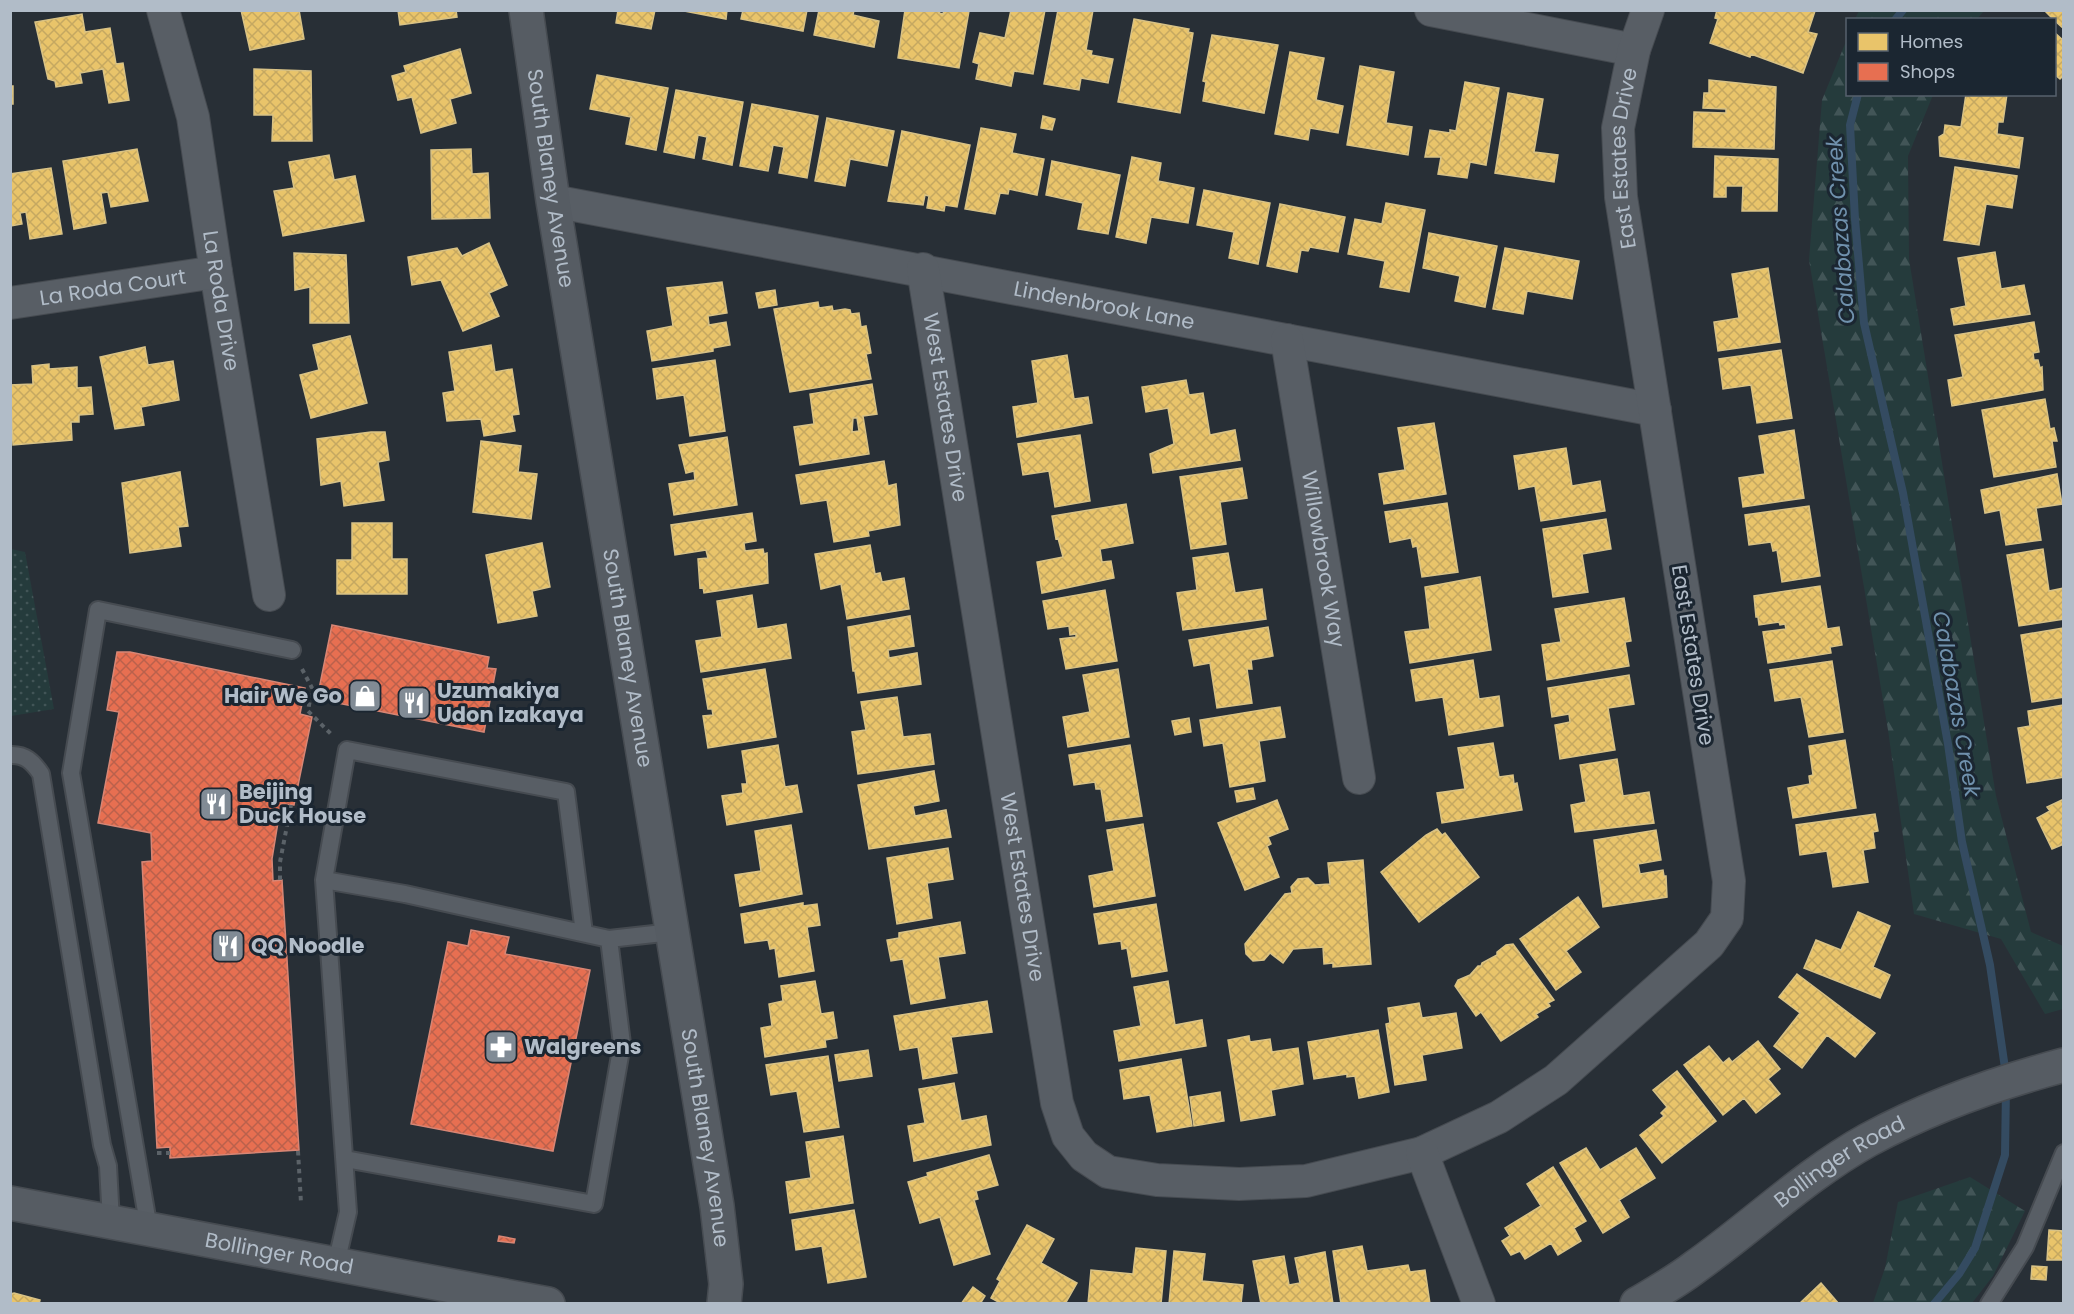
<svg xmlns="http://www.w3.org/2000/svg" width="2074" height="1314" font-family="Poppins,sans-serif">
  <defs>
    <pattern id="grass-dots" width="8" height="8" patternUnits="userSpaceOnUse" patternTransform="scale(1.5)"><rect width="8" height="8" fill="#253b3c"/><path d="M2 2h.1M6 6h.1" fill="none" stroke="#425557" stroke-width="1.8" stroke-linecap="round"/></pattern>
    <pattern id="forest-firs" width="22" height="20" patternUnits="userSpaceOnUse" patternTransform="scale(1.5)"><rect width="22" height="20" fill="#253b3c"/><path d="M5 1l3.5 6h-7zM16 11l3.5 6h-7z" fill="#425557"/></pattern>
    <pattern id="homes-cross-hatch" width="8" height="8" patternUnits="userSpaceOnUse" patternTransform="scale(1.5)"><rect width="8" height="8" fill="#e9c46a"/><path d="M0 0l8 8M0 8l8-8" fill="none" stroke="#c5a861"/></pattern>
    <pattern id="shops-cross-hatch" width="8" height="8" patternUnits="userSpaceOnUse" patternTransform="scale(1.5)"><rect width="8" height="8" fill="#e76f51"/><path d="M0 0l8 8M0 8l8-8" fill="none" stroke="#ba614c"/></pattern>
  </defs>
  <rect width="100%" height="100%" fill="#282f36"/>
  <path fill="url(#grass-dots)" d="M11,549L25,552L54,709L11,716Z"/>
  <path fill="url(#forest-firs)" d="M1859,11V10L1984,11L1977,19H1855Z
    M1847,39L1848,94L1933,95L1908,156L1909,259L1996,796L2031,932L2063,946V1009L2045,1014L2001,939L1914,914L1888,730L1809,260L1822,100Z
    M1970,1177L2025,1211L1993,1276L1972,1303H1873L1885,1268L1898,1202Z"/>
  <path fill="url(#homes-cross-hatch)" stroke="#d8c286" stroke-width="1.5" fill-rule="evenodd" d="M241,10H299L304,39L250,50Z
    M398,10H456L457,17L400,25Z
    M618,10H655L651,29L616,23Z
    M679,10H727L726,19Z
    M743,10H807L803,31L741,19Z
    M819,10H854L853,15L879,21L874,47L814,35Z
    M905,10H940L939,13L943,14L944,10L969,11L959,68L898,58Z
    M1011,10H1045L1033,74L1014,71L1011,86L976,79L979,64L973,62L980,33L1005,38Z
    M1058,10H1093L1086,50L1092,51L1091,55L1113,59L1108,83L1081,78L1079,90L1044,84Z
    M1717,10L1815,11L1808,32L1817,34L1803,73L1751,54L1750,57L1710,43L1718,19L1715,18Z
    M2044,10H2064V29L2054,20Z
    M82,14L85,32L110,28L116,64L123,63L129,100L109,103L103,69L80,73L82,83L56,87L55,81L48,79L35,22Z
    M1134,19L1189,29L1188,32L1193,33L1180,113L1118,102Z
    M2054,32L2064,41V75L2060,79L2054,74Z
    M1212,35L1278,45L1264,113L1203,101L1206,82L1203,81Z
    M460,49L471,93L450,99L456,123L421,133L412,97L398,100L392,76L406,72L404,66Z
    M1290,52L1324,58L1316,100L1343,106L1338,133L1310,128L1308,140L1275,134Z
    M1360,66L1394,72L1386,123L1412,127L1408,155L1347,145Z
    M10,69L11,86H13V104H10Z
    M254,69L311,71L312,141H272L273,115H254Z
    M597,75L668,88L656,150L626,144L631,117L590,109Z
    M1709,80L1776,87L1774,149L1693,147L1694,112L1726,113V109L1703,108L1704,93H1709Z
    M1465,82L1499,88L1486,165L1470,162L1467,178L1438,174L1441,157H1425L1430,130L1450,133V130L1456,131Z
    M676,90L743,102L732,165L703,159L707,137L698,135L694,158L664,152Z
    M1508,93L1543,99L1534,152L1558,155L1554,182L1495,173Z
    M1966,94H2007L2003,122H1998L1997,134L2023,138L2019,168L1940,156L1939,137L1944,134L1945,125L1961,127Z
    M752,104L818,116L807,178L779,173L784,147L773,145L768,171L740,166Z
    M1043,116L1055,119L1052,130L1041,128Z
    M827,118L894,131L887,166L850,159L845,186L815,181Z
    M981,128L1016,134L1012,153L1044,159L1037,195L1009,189L1008,194L1000,193L995,214L965,209Z
    M902,131L970,145L957,207L945,205L944,211L927,208L929,196L925,195L923,205L888,201Z
    M137,149L148,201L111,207L108,192L101,193L106,223L74,229L63,161Z
    M471,149L472,174L488,173L490,218L432,219L431,150Z
    M329,155L334,180L355,176L364,221L283,236L274,191L294,188L289,162Z
    M1715,156L1778,159L1777,211H1742L1743,186H1726V197H1714Z
    M1132,157L1161,163L1158,181L1194,188L1188,223L1151,217L1146,243L1116,237Z
    M1052,161L1120,175L1108,234L1078,229L1083,203L1046,195Z
    M1955,167L2017,176L2012,208L1986,204L1979,245L1944,240Z
    M51,168L62,234L30,239L26,212L20,213L22,224L10,226V174Z
    M1204,190L1270,203L1258,264L1229,258L1234,232L1197,225Z
    M1386,203L1425,210L1409,292L1380,287L1385,261L1348,254L1355,219L1382,224Z
    M1280,204L1345,217L1338,252L1310,247L1308,251L1301,250L1297,272L1267,266Z
    M1429,233L1497,246L1485,307L1455,301L1460,276L1423,268Z
    M489,243L507,285L489,293L499,316L463,331L441,280L412,285L408,257L457,248L462,256Z
    M1505,248L1579,261L1572,299L1527,291L1523,314L1493,309Z
    M1995,252L2001,289L2024,285L2030,314L1954,325L1951,309L1966,306L1958,258Z
    M294,253L346,255L349,323H310V287L295,290Z
    M1768,268L1780,342L1718,351L1714,322L1739,318L1732,274Z
    M722,282L727,313L708,316L709,325L726,322L730,345L713,348V351L652,361L647,331L673,326L667,288Z
    M775,290L777,305L759,308L756,293Z
    M818,302L819,308L832,306L833,311L845,309L850,310L851,314L859,313L861,327L866,326L871,353L866,354L871,379L790,392L774,309Z
    M2034,322L2039,352L2033,353L2034,360H2038L2040,368L2042,367L2043,390L1952,406L1948,380L1963,377L1955,335Z
    M350,336L367,403L311,418L300,375L319,370L313,345Z
    M491,345L495,372L512,369L519,414L512,415L515,431L484,436L481,419L447,421L443,393L455,391L449,352Z
    M145,347L148,365L173,361L179,400L141,407L144,425L115,429L100,357Z
    M1781,350L1792,418L1757,423L1751,385L1723,389L1719,359Z
    M1067,355L1074,399L1088,397L1092,423L1017,437L1013,407L1038,403L1032,361Z
    M715,360L725,431L690,436L684,395L657,399L653,369Z
    M49,364V369L77,367V388L91,387L93,414L79,415V422H71L72,440L13,445L10,385L33,384L32,366Z
    M1186,380L1189,395L1203,393L1210,435L1235,430L1240,460L1153,473L1150,454L1174,444L1168,408L1146,412L1142,387Z
    M872,384L877,414L863,416L869,454L800,465L794,427L814,424L810,394ZM853,418H857L859,431L852,432Z
    M2045,399L2050,429L2054,428L2057,441H2052L2056,467L1994,477L1982,410Z
    M1434,423L1446,494L1384,504L1379,474L1405,470L1398,428Z
    M1794,430L1804,498L1743,507L1739,478L1765,474L1759,436Z
    M371,432H385L389,460L378,462L384,500L344,506L341,481L321,485L317,439Z
    M1080,435L1090,501L1055,507L1049,471L1023,475L1018,444Z
    M727,437L737,505L674,515L669,484L695,480L694,471L686,473L679,445Z
    M481,441L521,446L518,472L537,474L531,519L473,512Z
    M1566,448L1572,486L1600,481L1605,511L1541,521L1535,486L1519,489L1514,456Z
    M884,461L888,486L896,484L900,525L868,531L869,536L834,542L827,500L801,504L796,475Z
    M1242,468L1247,498L1220,502L1226,544L1191,549L1180,477Z
    M180,472L188,526L178,527L181,546L130,553L122,483Z
    M2057,474L2062,504L2036,508L2041,540L2006,545L2000,510L1985,513L1981,490Z
    M1447,503L1458,572L1422,577L1417,546L1413,547L1411,538L1390,542L1385,512Z
    M1126,504L1133,543L1100,549L1102,562L1111,561L1114,578L1042,593L1037,562L1063,557L1058,538L1056,539L1052,516Z
    M1809,506L1820,576L1782,582L1777,550L1773,551L1771,542L1749,545L1745,515Z
    M752,513L756,541L744,543L745,551L763,549L764,554L767,553L768,583L704,593L703,587L700,588L698,559L708,558L706,550L675,555L671,525Z
    M1606,519L1611,549L1582,554L1588,592L1553,597L1543,529Z
    M352,523H392V559H407V594H337V560H352Z
    M542,543L550,587L532,591L537,616L498,623L486,555Z
    M870,545L875,574L880,573L882,582L904,578L909,609L847,619L841,584L821,589L815,554Z
    M2043,549L2049,591L2064,588V619L2019,626L2007,555Z
    M1228,553L1235,593L1262,589L1266,619L1183,630L1177,593L1197,590L1193,558Z
    M1480,577L1491,650L1410,663L1405,632L1430,629L1425,587Z
    M1820,586L1827,629L1839,627L1842,645L1830,647L1831,653L1768,663L1763,632L1786,629L1785,624L1780,625L1779,622L1759,625L1758,617H1756L1754,596Z
    M1105,590L1117,661L1066,669L1060,639L1076,637V634L1070,635L1069,626L1048,629L1043,601Z
    M752,595L757,629L786,624L791,658L701,672L696,641L722,637L717,601Z
    M1624,598L1631,641L1625,642L1629,666L1547,680L1542,645L1561,642L1555,609Z
    M910,616L914,646L888,650L889,658L917,653L921,684L858,693L855,671H853L848,627Z
    M1268,627L1273,656L1251,660L1252,669H1247L1252,703L1217,708L1210,663L1194,666L1189,640Z
    M2064,628V697L2032,702L2021,635Z
    M1473,660L1479,699L1499,696L1503,726L1449,735L1443,697L1416,701L1411,670Z
    M1832,661L1843,732L1809,737L1801,697L1775,701L1770,670Z
    M765,669L776,737L708,748L703,716L713,715L712,709H708L703,679Z
    M1118,669L1129,737L1068,747L1063,717L1090,712L1083,675Z
    M1629,675L1634,704L1608,708L1615,750L1560,759L1555,725L1570,722L1569,714L1552,717L1548,688Z
    M897,697L903,737L930,734L934,764L858,774L852,732L866,730L861,702Z
    M2064,705V777L2027,783L2018,728L2030,726L2028,711Z
    M1280,707L1285,737L1259,741L1265,781L1230,787L1223,743L1204,746L1200,720Z
    M1189,718L1191,732L1175,735L1172,721Z
    M1845,740L1856,808L1793,818L1788,788L1810,784L1809,776L1813,775L1809,746Z
    M1493,743L1499,777L1513,775L1514,784L1517,783L1522,810L1442,823L1437,793L1465,789L1458,748Z
    M778,745L785,787L797,785L802,812L727,825L722,796L743,793L742,784H747L742,751Z
    M1130,745L1142,816L1106,821L1101,789H1096L1095,782L1074,785L1069,755Z
    M1617,759L1623,796L1649,792L1654,823L1575,832L1571,805L1586,802L1580,765Z
    M934,771L939,801L913,806L915,816L946,810L951,837L869,849L858,785Z
    M1253,788L1255,799L1237,802L1235,791Z
    M2064,799V844L2052,849L2037,818L2050,811L2047,807Z
    M1277,800L1288,829L1268,837L1271,844L1267,846L1279,877L1245,890L1218,823Z
    M1875,814L1878,831L1873,832L1875,848L1863,850L1868,882L1833,887L1827,851L1800,855L1796,825Z
    M1143,824L1155,896L1094,907L1089,876L1114,871L1107,830Z
    M791,825L802,894L740,906L735,875L761,871L755,831Z
    M1437,829L1442,835L1445,833L1479,877L1419,922L1381,872L1426,835Z
    M1656,830L1661,860L1638,864L1640,874L1663,870L1664,876H1666L1667,897L1603,907L1594,840Z
    M948,848L953,879L927,883L932,918L897,924L887,858Z
    M1363,860L1371,964L1333,967V963L1324,964L1323,947L1293,949L1283,963L1270,953L1264,960L1253,961L1246,954L1245,944L1285,894L1292,893L1291,887L1298,879L1308,878L1315,885L1330,884L1328,863Z
    M1578,897L1599,927L1566,951L1581,972L1556,990L1520,939Z
    M803,903V906L817,904L820,925L807,927L814,971L779,977L775,948L770,949L768,940L745,943L741,914Z
    M1156,904L1167,971L1132,977L1127,948L1122,949L1121,941L1099,944L1094,914Z
    M1858,912L1890,926L1873,967L1890,975L1880,998L1804,968L1816,940L1841,950Z
    M960,922L965,953L938,957L945,998L911,1004L903,959L891,961L887,940L899,938V933Z
    M1513,944L1554,1000L1548,1003L1550,1006L1536,1014L1538,1017L1501,1041L1481,1012L1476,1016L1455,986L1458,980L1470,975L1478,966H1481L1482,963L1497,955V952L1506,945Z
    M1797,974L1875,1033L1855,1057L1827,1035L1802,1068L1774,1046L1800,1013L1779,997Z
    M815,981L821,1014L833,1012L837,1038L825,1040L826,1047L765,1057L761,1028L772,1026L769,1004L783,1001L781,986Z
    M1168,981L1175,1025L1202,1020L1206,1046L1119,1061L1114,1031L1141,1026L1134,987Z
    M987,1001L992,1032L951,1037L957,1073L923,1079L918,1047L900,1050L894,1016Z
    M1419,1003L1422,1018L1456,1013L1462,1048L1422,1055L1426,1080L1395,1085L1386,1024L1390,1023L1388,1008Z
    M1378,1030L1389,1092L1359,1098L1355,1076L1347,1077V1074L1314,1079L1308,1042Z
    M1249,1036L1250,1042L1270,1039L1272,1052L1298,1048L1303,1084L1271,1090L1275,1115L1241,1121L1228,1040Z
    M1758,1041L1780,1069L1768,1079L1780,1094L1756,1113L1744,1098L1723,1115L1684,1065L1709,1046L1723,1063L1729,1058L1732,1062Z
    M868,1050L872,1076L839,1081L835,1055Z
    M828,1056L839,1127L804,1132L797,1091L771,1095L766,1065Z
    M1181,1059L1192,1126L1157,1132L1150,1095L1124,1099L1120,1070Z
    M1677,1071L1716,1121L1662,1163L1640,1135L1664,1116L1661,1113L1667,1107L1653,1090Z
    M954,1083L961,1121L986,1116L991,1145L914,1161L908,1126L925,1123L919,1089Z
    M1220,1092L1224,1121L1194,1126L1190,1097Z
    M843,1136L853,1203L790,1213L786,1182L811,1178L806,1142Z
    M1586,1148L1600,1170L1636,1148L1655,1178L1619,1200L1629,1217L1603,1233L1560,1163Z
    M989,1155L998,1185L976,1191L978,1199L974,1200L990,1254L954,1265L940,1217L920,1223L908,1182L928,1176L927,1173Z
    M1553,1167L1586,1221L1574,1228L1581,1241L1558,1255L1551,1243L1525,1259L1520,1251L1511,1255L1502,1241L1510,1236L1505,1228L1541,1206L1527,1184Z
    M854,1210L866,1277L828,1283L822,1246L796,1250L792,1220Z
    M1027,1225L1054,1239L1041,1263L1077,1283L1065,1304H1002L991,1298L1000,1281L997,1279Z
    M2049,1230L2064,1231V1260H2047Z
    M1362,1246L1367,1271L1408,1265L1410,1272L1425,1270L1430,1304H1341L1333,1251Z
    M1136,1248L1166,1251L1161,1304H1088L1091,1270L1133,1274Z
    M1174,1251L1205,1254L1202,1281L1243,1285L1241,1304H1169Z
    M1325,1252L1333,1304H1261L1253,1261L1284,1256L1289,1285L1300,1283L1295,1258Z
    M2032,1266L2047,1267L2046,1280L2031,1279Z
    M1821,1283L1839,1304H1799Z
    M973,1287L985,1296L980,1304H961Z
    M14,1293L40,1300L39,1304H10V1294Z"/>
  <path fill="url(#shops-cross-hatch)" stroke="#d78675" stroke-width="1.5" d="M332,625L489,657L487,668L496,669L484,732L317,699Z
    M117,652H130L305,688L300,714L312,717L294,805L281,804L272,859L273,881L282,880L299,1150L170,1158V1147L157,1148L142,862L152,861L151,833L98,823L119,712L107,710Z
    M471,930L509,937L505,954L590,970L553,1151L411,1124L448,942L468,946Z
    M499,1236L515,1239L514,1243L498,1241Z"/>
  <g fill="none" stroke-linecap="round" stroke-linejoin="round">
    <path stroke="#344b61" stroke-width="8" d="M1895,20L1903,10
      M1858,94L1850,125L1855,219L1864,323L1903,493L1948,744L1962,842L1990,965L2006,1075
      M1934,1304L1959,1274L1975,1248L2005,1155L2006,1088"/>
    <g stroke="#464b51" stroke-width="20">
      <path id="lane" d="M10,755C25,754 33,762 41,774L102,1145L108,1166L111,1221
        M324,880L405,894L609,939L672,932
        M345,1159L594,1204L622,1044L609,939
        M149,1229L71,773L98,610L292,650
        M336,1264L348,1212L324,880L347,750L566,792L584,933
        M1989,1304L2025,1247L2064,1153"/>
    </g>
    <g stroke="#464b51" stroke-width="34">
      <g id="street">
        <path id="s1" d="M163,10L193,117L216,272L269,595"/>
        <path d="M1431,10L1634,50"/>
        <path id="s2" d="M553,201L1655,410"/>
        <path id="s3" d="M923,269L1057,1103L1068,1136L1084,1156L1108,1172L1157,1180L1239,1184L1306,1181L1422,1153L1499,1117L1556,1080L1709,944L1727,918L1729,881L1621,197L1618,128L1634,50L1648,10"/>
        <path id="s4" d="M10,303L216,272"/>
        <path id="s5" d="M1287,340L1359,778"/>
        <path d="M1422,1153L1479,1304"/>
      </g>
    </g>
    <g stroke="#464b51" stroke-width="36">
      <g id="secondary">
        <path id="s6" d="M526,10L553,201L717,1206L726,1284L724,1304"/>
        <path id="s7" d="M10,1203L548,1304"/>
        <path id="s8" d="M1637,1304C1657,1292 1677,1281 1695,1267C1753,1226 1805,1175 1868,1140C1929,1107 1996,1083 2064,1065"/>
      </g>
    </g>
    <path stroke="#5b6268" stroke-width="4" stroke-dasharray="4.5 4.5" stroke-linecap="butt" d="M302,669L312,688L308,711L333,736
      M280,880V862L291,805
      M298,1151L301,1203
      M157,1153H170"/>
    <use href="#lane" stroke="#585e65" stroke-width="16"/>
    <use href="#street" stroke="#585e65" stroke-width="32"/>
    <use href="#secondary" stroke="#565c63" stroke-width="33"/>
  </g>
  <defs>
    <g id="shop-square" transform="scale(1.725)"><rect x="-9" y="-9" width="18" height="18" rx="4" fill="#818b95" stroke="#1b2631"/><path d="M-5-2.5h2.3a2.7 3.5 0 0 1 5.4 0H5L5.5 6h-11ZM-1.5-2.5h3a1.5 2.3 0 0 0-3 0Z" fill="#fff"/></g>
    <g id="restaurant-square" transform="scale(1.725)"><rect x="-9" y="-9" width="18" height="18" rx="4" fill="#818b95" stroke="#1b2631"/><path d="M-5-6h1v4h1v-4h1v4h1v-4h1v5L-1.5 .5V6h-2V.5L-5-1ZM5-6V6H3V1.5H1.5Q1.5-4 5-6Z" fill="#fff"/></g>
    <g id="pharmacy-square" transform="scale(1.725)"><rect x="-9" y="-9" width="18" height="18" rx="4" fill="#818b95" stroke="#1b2631"/><path d="M-2-6h4v4h4v4h-4v4h-4v-4h-4v-4h4Z" fill="#fff"/></g>
  </defs>
  <g fill-rule="evenodd">
    <use href="#shop-square" x="365" y="696"/>
    <use href="#restaurant-square" x="414" y="703"/>
    <use href="#restaurant-square" x="216" y="804"/>
    <use href="#restaurant-square" x="228" y="946"/>
    <use href="#pharmacy-square" x="501" y="1047"/>
  </g>
  <g text-anchor="middle" stroke-width="6" stroke-linejoin="round" paint-order="stroke">
    <g font-size="21" fill="#b1bcc8" stroke="#1b2631">
      <text dy="7" stroke="none"><textPath href="#s3" startOffset="2410">East Estates Drive</textPath></text>
      <text dy="7" stroke="none"><textPath href="#s6" startOffset="170">South Blaney Avenue</textPath></text>
      <text dy="7" stroke="none"><textPath href="#s4" startOffset="104">La Roda Court</textPath></text>
      <text dy="7" stroke="none"><textPath href="#s1" startOffset="297">La Roda Drive</textPath></text>
      <text dy="7" stroke="none"><textPath href="#s2" startOffset="561">Lindenbrook Lane</textPath></text>
      <text dy="7" stroke="none"><textPath href="#s3" startOffset="140">West Estates Drive</textPath></text>
      <text dy="7" stroke="none"><textPath href="#s5" startOffset="222">Willowbrook Way</textPath></text>
      <text transform="translate(1693 655) rotate(81)" y="7">East Estates Drive</text>
      <text dy="7" stroke="none"><textPath href="#s6" startOffset="656">South Blaney Avenue</textPath></text>
      <text dy="7" stroke="none"><textPath href="#s3" startOffset="626">West Estates Drive</textPath></text>
      <text dy="7" stroke="none"><textPath href="#s6" startOffset="1142">South Blaney Avenue</textPath></text>
      <text dy="7" stroke="none"><textPath href="#s8" startOffset="248">Bollinger Road</textPath></text>
      <text dy="7" stroke="none"><textPath href="#s7" startOffset="274">Bollinger Road</textPath></text>
    </g>
    <g font-size="21" font-weight="bold" fill="#b1bcc8" stroke="#1b2631" text-anchor="start">
      <text x="437" y="698">Uzumakiya<tspan x="437" dy="24">Udon Izakaya</tspan></text>
      <text x="342" y="703" text-anchor="end">Hair We Go</text>
      <text x="239" y="799">Beijing<tspan x="239" dy="24">Duck House</tspan></text>
      <text x="251" y="953">QQ Noodle</text>
      <text x="524" y="1054">Walgreens</text>
    </g>
    <g font-size="22" font-style="italic" fill="#7091ad" stroke="#1b2631">
      <text transform="translate(1840 230) rotate(-94)" y="8">Calabazas Creek</text>
      <text transform="translate(1957 704) rotate(80)" y="8">Calabazas Creek</text>
    </g>
  </g>
  <rect width="2074" height="1314" fill="none" stroke="#b1bcc8" stroke-width="24"/>
  <rect x="1846" y="18" width="210" height="78" fill="#1b2631" stroke="#57626d" stroke-width="1.5"/>
  <rect x="1858" y="33" width="30" height="18" fill="#e9c46a" stroke="#57626d" stroke-width="1.5"/>
  <text x="1900" y="48" font-size="18" fill="#b1bcc8">Homes</text>
  <rect x="1858" y="63" width="30" height="18" fill="#e76f51" stroke="#57626d" stroke-width="1.5"/>
  <text x="1900" y="78" font-size="18" fill="#b1bcc8">Shops</text>
</svg>
